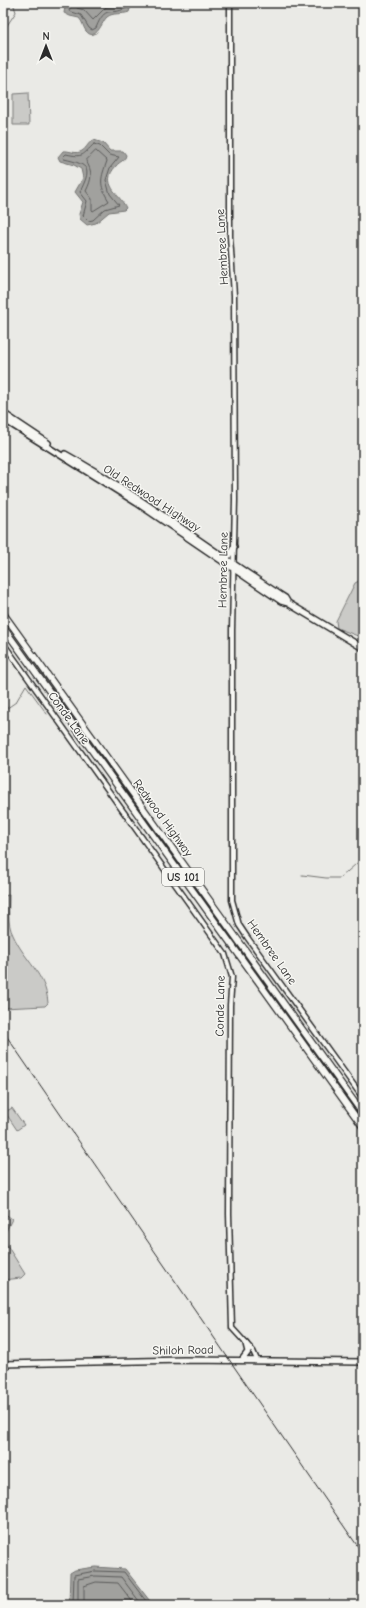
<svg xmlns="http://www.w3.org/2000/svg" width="366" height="1608" font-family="'Comic Neue',sans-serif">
  <rect width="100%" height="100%" fill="#eaeae6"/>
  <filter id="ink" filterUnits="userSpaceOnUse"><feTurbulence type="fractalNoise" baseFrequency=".025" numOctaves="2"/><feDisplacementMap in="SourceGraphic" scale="8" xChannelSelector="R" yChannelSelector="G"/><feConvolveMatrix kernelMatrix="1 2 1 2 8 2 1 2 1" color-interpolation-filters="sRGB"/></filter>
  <g filter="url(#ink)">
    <path fill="#cacac7" stroke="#7a7a79" d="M28,93L29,125H13V94Z
      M359,581L363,582V638L337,628L336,621L355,583Z
      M9,895C9,908 7,924 13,935C24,960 46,974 48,1003L45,1006L3,1008V896Z
      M12,1108L24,1125L17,1130L5,1112Z
      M3,1212L12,1219L3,1237Z
      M3,1239L25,1274L21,1278L3,1280Z"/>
    <path fill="#a1a19e" stroke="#727270" d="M69,3H132L129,12C122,15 113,12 107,17C102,21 96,43 86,31C83,27 83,22 79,18L70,16L64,13L65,7Z
      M94,140L103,143L110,151H123L126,155C125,161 120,161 116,166C99,184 120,194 126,208L124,210L109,212L96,223L87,225L80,219L79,214L83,202L75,192L83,178L81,169L74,165L60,161L58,157L63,151C69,150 76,155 82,151C87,148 88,142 94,140Z
      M95,1567L125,1569L153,1605H69L70,1573L75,1570Z"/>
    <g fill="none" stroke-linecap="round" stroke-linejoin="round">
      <path stroke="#5a5a59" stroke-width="1" d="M72,3L69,11L81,15L89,28L92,30L96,28C106,3 110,17 126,8L128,3
        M77,3V8L84,10L93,20L106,7L121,5L123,3
        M94,144L100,146L109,155L119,157L110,168L106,180L110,194L119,205L105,209L93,220L88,221L83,216L87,201L80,192C91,169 91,165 64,159L63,157L66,154C84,158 82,155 94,144Z
        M96,151L107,161C101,178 98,184 109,201L93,211L92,210V199L86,191C92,179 93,172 86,161Z
        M73,1605L74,1575L95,1571L124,1572L149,1605
        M78,1605V1579L95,1576L121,1577L142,1605
        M84,1605V1586L96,1582L118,1583L135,1605"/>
      <path stroke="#727270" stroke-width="1" d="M3,39L4,30L16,12L13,3
        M3,129L5,148L3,153
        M3,202L6,214L3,228
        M3,234L5,254L3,257
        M3,711L16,702L26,685L47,714
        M302,875L326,878H340L363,858"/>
      <g stroke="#2b2b2b" stroke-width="7">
        <path id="minor" d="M230,3V236L234,295L235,500L232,630V900L239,925L247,937L363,1098
          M3,643L225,954L232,977L230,1005L229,1214L232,1328L253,1351L257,1360"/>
      </g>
      <g stroke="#2b2b2b" stroke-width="8">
        <path id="major" d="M3,413L48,443
          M3,419L137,503L281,601L288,603L363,648
          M65,454C141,496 211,551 285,598L288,603
          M226,560L234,547
          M242,1360L248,1352L246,1344
          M3,1364L184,1360L363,1362"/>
      </g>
      <g stroke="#2b2b2b" stroke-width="8">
        <path id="highway" d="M3,613L363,1114
          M3,627L363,1127"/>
      </g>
      <use href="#minor" stroke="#f6f6f2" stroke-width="4"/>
      <use href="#major" stroke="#f6f6f2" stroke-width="5"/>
      <use href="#highway" stroke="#f6f6f2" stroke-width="5.5"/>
      <path stroke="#2b2b2b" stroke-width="1" d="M3,1031L363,1554"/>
    </g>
  </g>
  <g text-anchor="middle" stroke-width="3" stroke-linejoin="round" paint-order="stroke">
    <rect fill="#f6f6f2" stroke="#686867" stroke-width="1" x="162" y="868" width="42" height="18" rx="3"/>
    <g font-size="11" font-weight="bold" fill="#2b2b2b">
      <text x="183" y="881">US 101</text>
    </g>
    <g font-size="12" fill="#2b2b2b" stroke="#f6f6f2">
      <text transform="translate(222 247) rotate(-93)" y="4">Hembree Lane</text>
      <text transform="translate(152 498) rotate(33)" y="4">Old Redwood Highway</text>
      <text transform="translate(223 570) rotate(-89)" y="4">Hembree Lane</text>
      <text transform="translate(69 718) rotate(54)" y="4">Conde Lane</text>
      <text transform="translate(163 818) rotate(54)" y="4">Redwood Highway</text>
      <text transform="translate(272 952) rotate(55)" y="4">Hembree Lane</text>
      <text transform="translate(220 1006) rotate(-89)" y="4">Conde Lane</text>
      <text transform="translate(183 1350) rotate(-1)" y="4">Shiloh Road</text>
    </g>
  </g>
  <rect width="366" height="1608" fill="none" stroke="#f6f6f2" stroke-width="16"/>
  <rect x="8" y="8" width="350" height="1592" fill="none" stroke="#2b2b2b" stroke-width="1.5" filter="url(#ink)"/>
  <g transform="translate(46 46)" stroke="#f6f6f2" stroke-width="3" paint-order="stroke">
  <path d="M0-3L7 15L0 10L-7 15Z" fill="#2b2b2b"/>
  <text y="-6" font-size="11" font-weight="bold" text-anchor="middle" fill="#2b2b2b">N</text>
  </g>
</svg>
